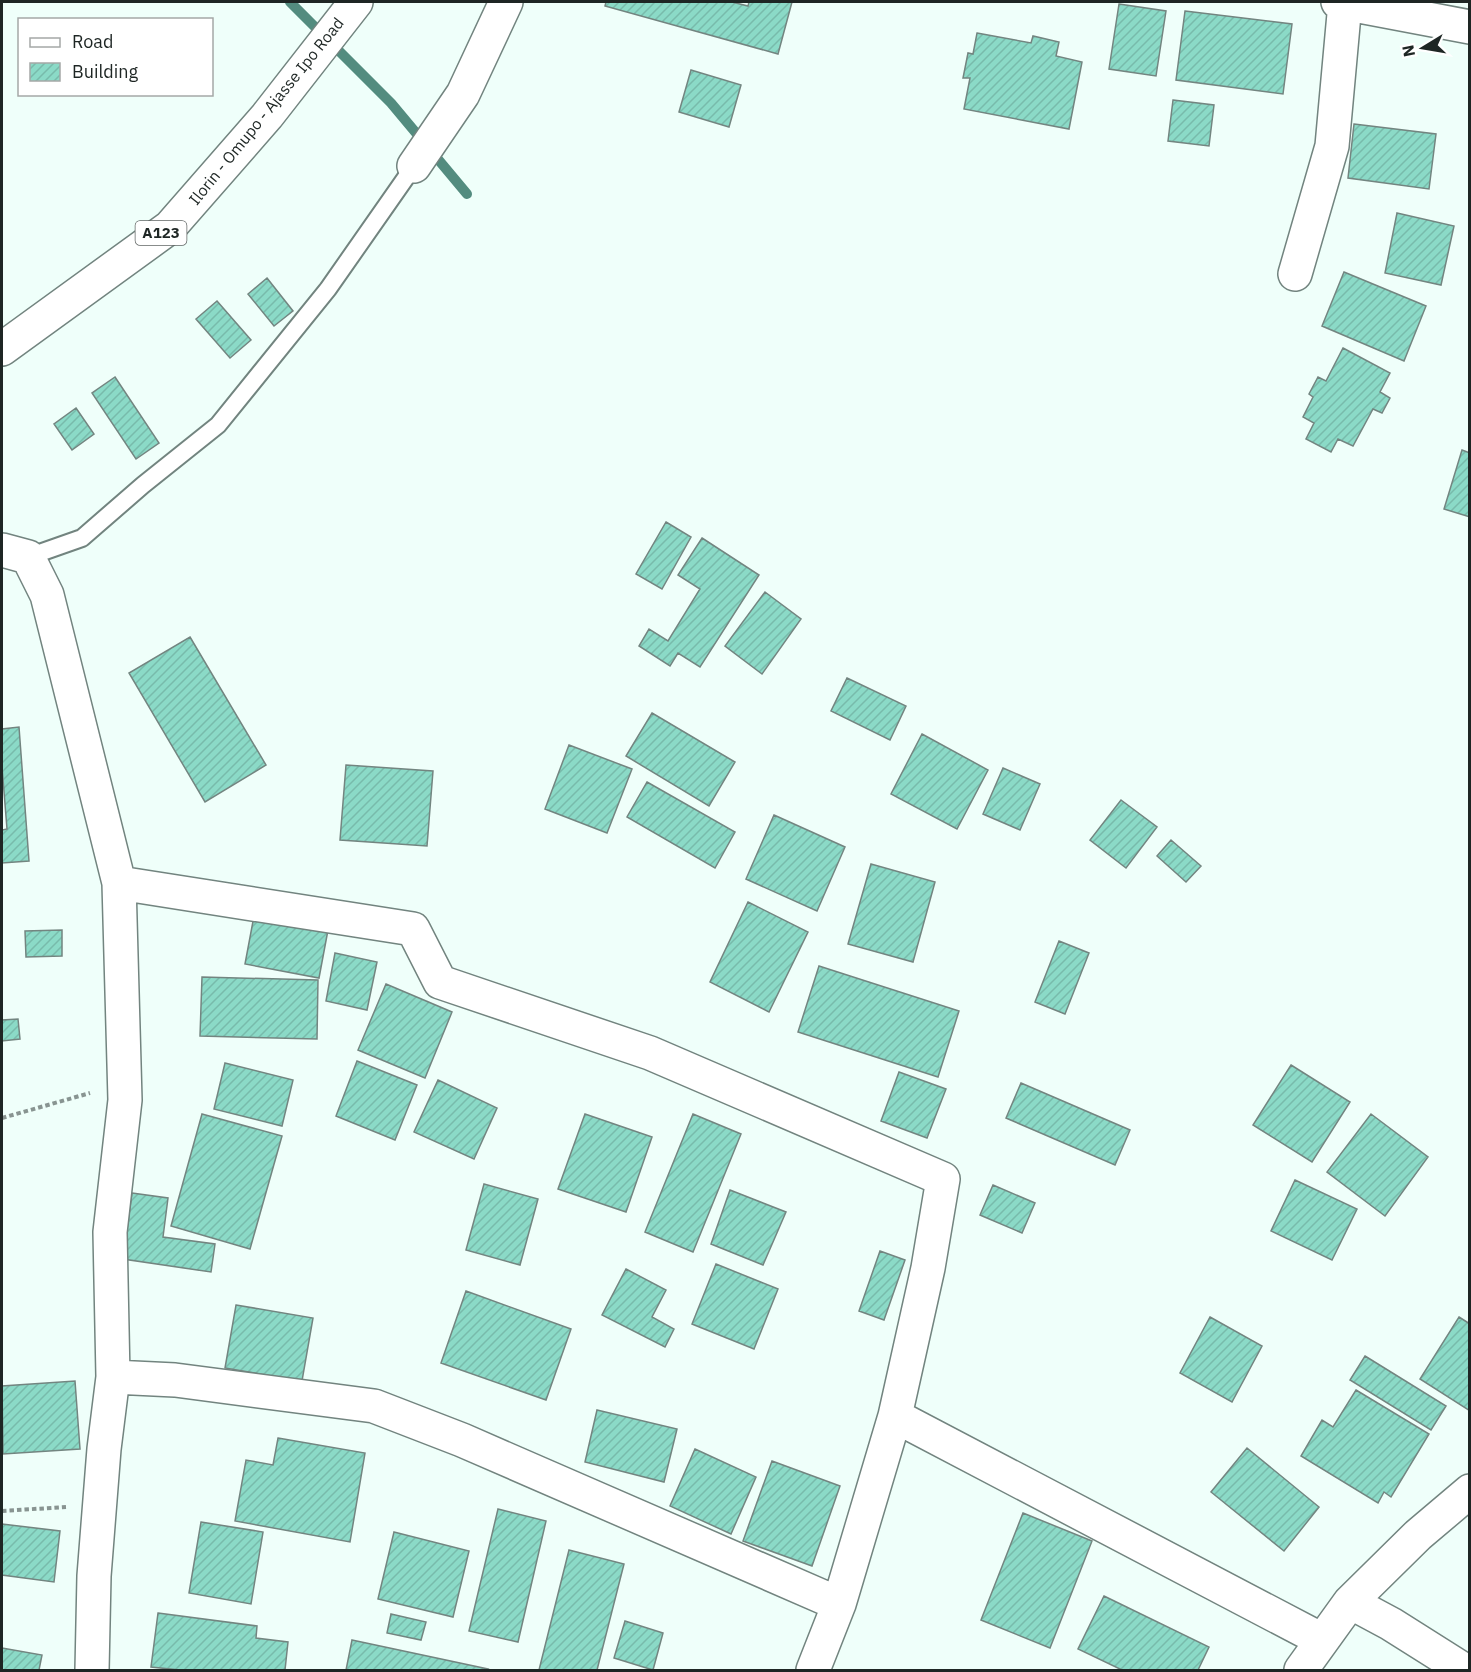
<svg xmlns="http://www.w3.org/2000/svg" width="1471" height="1672" font-family="'IBM Plex Sans',sans-serif">
  <defs>
    <pattern id="building-hatch" width="6" height="6" patternUnits="userSpaceOnUse" patternTransform="scale(1.5)"><rect width="6" height="6" fill="#8bdac7"/><path d="M-1 1l2-2M0 6l6-6M5 7l2-2" fill="none" stroke="#78bbab"/></pattern>
  </defs>
  <rect width="100%" height="100%" fill="#effffa"/>
  <g fill="none" stroke-linecap="round" stroke-linejoin="round">
    <path stroke="#538c7f" stroke-width="10" d="M290,2L391,103L467,194"/>
  </g>
  <path fill="url(#building-hatch)" stroke="#738580" stroke-width="1.5" d="M606,2H732L748,6L749,2H792L778,54L605,6Z
    M1119,4L1166,11L1156,76L1109,69Z
    M1185,11L1292,24L1283,94L1176,80Z
    M977,33L1031,43L1033,36L1059,42L1056,56L1082,62L1069,129L964,109L970,78H963L968,53L973,54Z
    M691,70L741,85L729,127L679,112Z
    M1173,100L1214,105L1209,146L1168,141Z
    M1354,124L1436,134L1429,189L1348,178Z
    M1397,213L1454,226L1441,285L1385,273Z
    M1344,272L1426,306L1404,361L1322,326Z
    M267,278L293,311L274,326L248,294Z
    M217,301L251,340L230,358L196,319Z
    M1343,348L1390,373L1380,392L1390,398L1382,413L1373,409L1353,446L1338,439L1331,452L1306,439L1314,423L1303,417L1313,397L1309,394L1318,377L1326,381Z
    M115,377L159,443L136,459L92,393Z
    M76,408L94,434L72,450L54,424Z
    M1462,450L1470,453V517L1444,509Z
    M666,522L691,537L662,589L636,574Z
    M702,538L759,575L700,667L678,653L670,666L639,646L649,629L668,641L700,589L678,575Z
    M765,592L801,619L762,674L725,646Z
    M190,637L266,765L205,802L129,673Z
    M847,678L906,706L890,740L831,711Z
    M652,713L735,762L709,806L626,756Z
    M19,727L29,861L2,863V830L7,829L2,767V729Z
    M922,734L988,770L957,829L891,794Z
    M569,745L632,769L607,833L545,809Z
    M346,765L433,771L427,846L340,840Z
    M1003,768L1040,784L1020,830L983,814Z
    M647,782L735,832L715,868L627,817Z
    M1121,800L1157,827L1126,868L1090,840Z
    M774,815L845,847L817,911L746,879Z
    M1171,840L1201,866L1186,882L1157,856Z
    M871,864L935,882L913,962L848,944Z
    M748,902L808,932L769,1012L710,982Z
    M254,916L328,930L319,978L245,964Z
    M62,930V956L26,957L25,931Z
    M1059,941L1089,953L1065,1014L1035,1002Z
    M335,953L377,962L367,1010L326,1001Z
    M819,966L959,1011L938,1077L798,1032Z
    M202,977L318,980L317,1039L200,1036Z
    M386,984L452,1012L425,1078L358,1050Z
    M18,1019L20,1039L2,1041V1020Z
    M357,1061L417,1085L395,1140L336,1116Z
    M225,1063L293,1080L282,1126L214,1109Z
    M1291,1065L1350,1102L1312,1162L1253,1125Z
    M899,1072L946,1089L927,1138L881,1121Z
    M438,1080L497,1108L474,1159L414,1132Z
    M1021,1083L1130,1130L1115,1165L1006,1118Z
    M202,1114L282,1136L250,1249L171,1226Z
    M585,1114L652,1137L626,1212L558,1189Z
    M693,1114L741,1134L693,1252L645,1232Z
    M1371,1114L1428,1157L1385,1216L1327,1172Z
    M1295,1180L1357,1209L1332,1260L1271,1231Z
    M484,1184L538,1199L520,1265L466,1250Z
    M993,1185L1035,1203L1022,1233L980,1215Z
    M730,1190L786,1212L763,1265L711,1244Z
    M132,1193L168,1198L163,1237L215,1244L211,1272L123,1259Z
    M880,1251L905,1260L884,1320L859,1311Z
    M716,1264L778,1289L754,1349L692,1324Z
    M626,1269L666,1290L652,1317L674,1329L665,1347L602,1315Z
    M466,1291L571,1329L546,1400L441,1363Z
    M236,1305L313,1318L302,1381L225,1368Z
    M1210,1317L1262,1346L1232,1402L1180,1373Z
    M1459,1317L1470,1324V1411L1420,1379Z
    M1365,1356L1446,1406L1431,1430L1350,1380Z
    M75,1381L80,1449L3,1454L2,1386Z
    M1356,1390L1429,1434L1391,1497L1384,1492L1378,1503L1301,1456L1322,1420L1333,1427Z
    M597,1410L677,1429L664,1482L585,1462Z
    M278,1438L365,1453L350,1542L235,1521L246,1460L273,1465Z
    M1247,1448L1319,1507L1284,1551L1211,1492Z
    M695,1449L756,1477L731,1534L670,1506Z
    M772,1461L840,1486L812,1566L743,1541Z
    M498,1509L546,1521L518,1642L469,1631Z
    M1023,1513L1092,1541L1050,1648L981,1620Z
    M201,1522L263,1532L251,1604L189,1593Z
    M2,1524L60,1531L54,1582L2,1575Z
    M394,1532L469,1551L453,1617L378,1599Z
    M569,1550L624,1564L597,1670H539Z
    M1104,1596L1209,1647L1198,1670H1122L1078,1649Z
    M158,1613L257,1626L256,1638L288,1642L285,1670H180L151,1667Z
    M391,1614L426,1622L421,1640L387,1633Z
    M625,1621L663,1633L653,1670L614,1658Z
    M352,1640L488,1669L487,1670H346Z
    M2,1648L42,1655L39,1670H2Z"/>
  <g fill="none" stroke-linecap="round" stroke-linejoin="round">
    <g stroke="#72847f" stroke-width="20">
      <path id="service" d="M28,557L82,538L143,485L218,425L328,289L414,166"/>
    </g>
    <g stroke="#72847f" stroke-width="36">
      <path id="minor" d="M1338,2L1470,27
        M414,166L463,94L506,2
        M1295,274L1332,146L1345,3
        M2,550L28,557L47,595L119,883L125,1100L110,1232L113,1377L104,1449L94,1576L92,1670
        M119,883L413,929L440,982L650,1053L943,1179L928,1268L895,1416L839,1604L813,1670
        M113,1377L175,1380L374,1406L462,1440L839,1604
        M895,1416L1322,1640
        M1350,1602L1391,1624L1464,1670
        M1301,1670L1350,1602L1418,1535L1470,1491"/>
    </g>
    <g stroke="#72847f" stroke-width="36">
      <path id="trunk" d="M2,349L170,227L267,116L356,2"/>
    </g>
    <path stroke="#889491" stroke-width="4" stroke-dasharray="4.5 3" stroke-linecap="butt" d="M2,1118L90,1093
      M2,1511L66,1507"/>
    <use href="#service" stroke="#fff" stroke-width="16"/>
    <use href="#minor" stroke="#fff" stroke-width="33"/>
    <use href="#trunk" stroke="#fff" stroke-width="33"/>
  </g>
  <g text-anchor="middle" stroke-width="6" stroke-linejoin="round" paint-order="stroke">
    <rect fill="#fff" stroke="#626766" stroke-width="1.5" x="135.5" y="221" width="51" height="24" rx="4.5"/>
    <g font-size="15" font-weight="bold" fill="#1e2624">
      <text x="161" y="238">A123</text>
    </g>
    <g font-size="16" fill="#1e2624" stroke="#fff">
      <text transform="translate(266 111) rotate(-51)" y="6">Ilorin - Omupo - Ajasse Ipo Road</text>
    </g>
  </g>
  <rect width="1471" height="1672" fill="none" stroke="#1e2624" stroke-width="6"/>
  <rect x="18" y="18" width="195" height="78" fill="#ffffff" stroke="#a5a8a7" stroke-width="1.5"/>
  <rect x="30" y="38" width="30" height="9" fill="#ffffff" stroke="#a5a8a7" stroke-width="1.5"/>
  <text x="72" y="48" font-size="18" fill="#1e2624">Road</text>
  <rect x="30" y="63" width="30" height="18" fill="url(#building-hatch)" stroke="#a5a8a7" stroke-width="1.5"/>
  <text x="72" y="78" font-size="18" fill="#1e2624">Building</text>
  <g transform="translate(1423 48) rotate(259)" stroke="#ffffff" stroke-width="4.5" paint-order="stroke">
  <path d="M0-4.5L10 22L0 15L-10 22Z" fill="#1e2624"/>
  <text y="-9" font-size="16" font-weight="bold" text-anchor="middle" fill="#1e2624">N</text>
  </g>
</svg>
